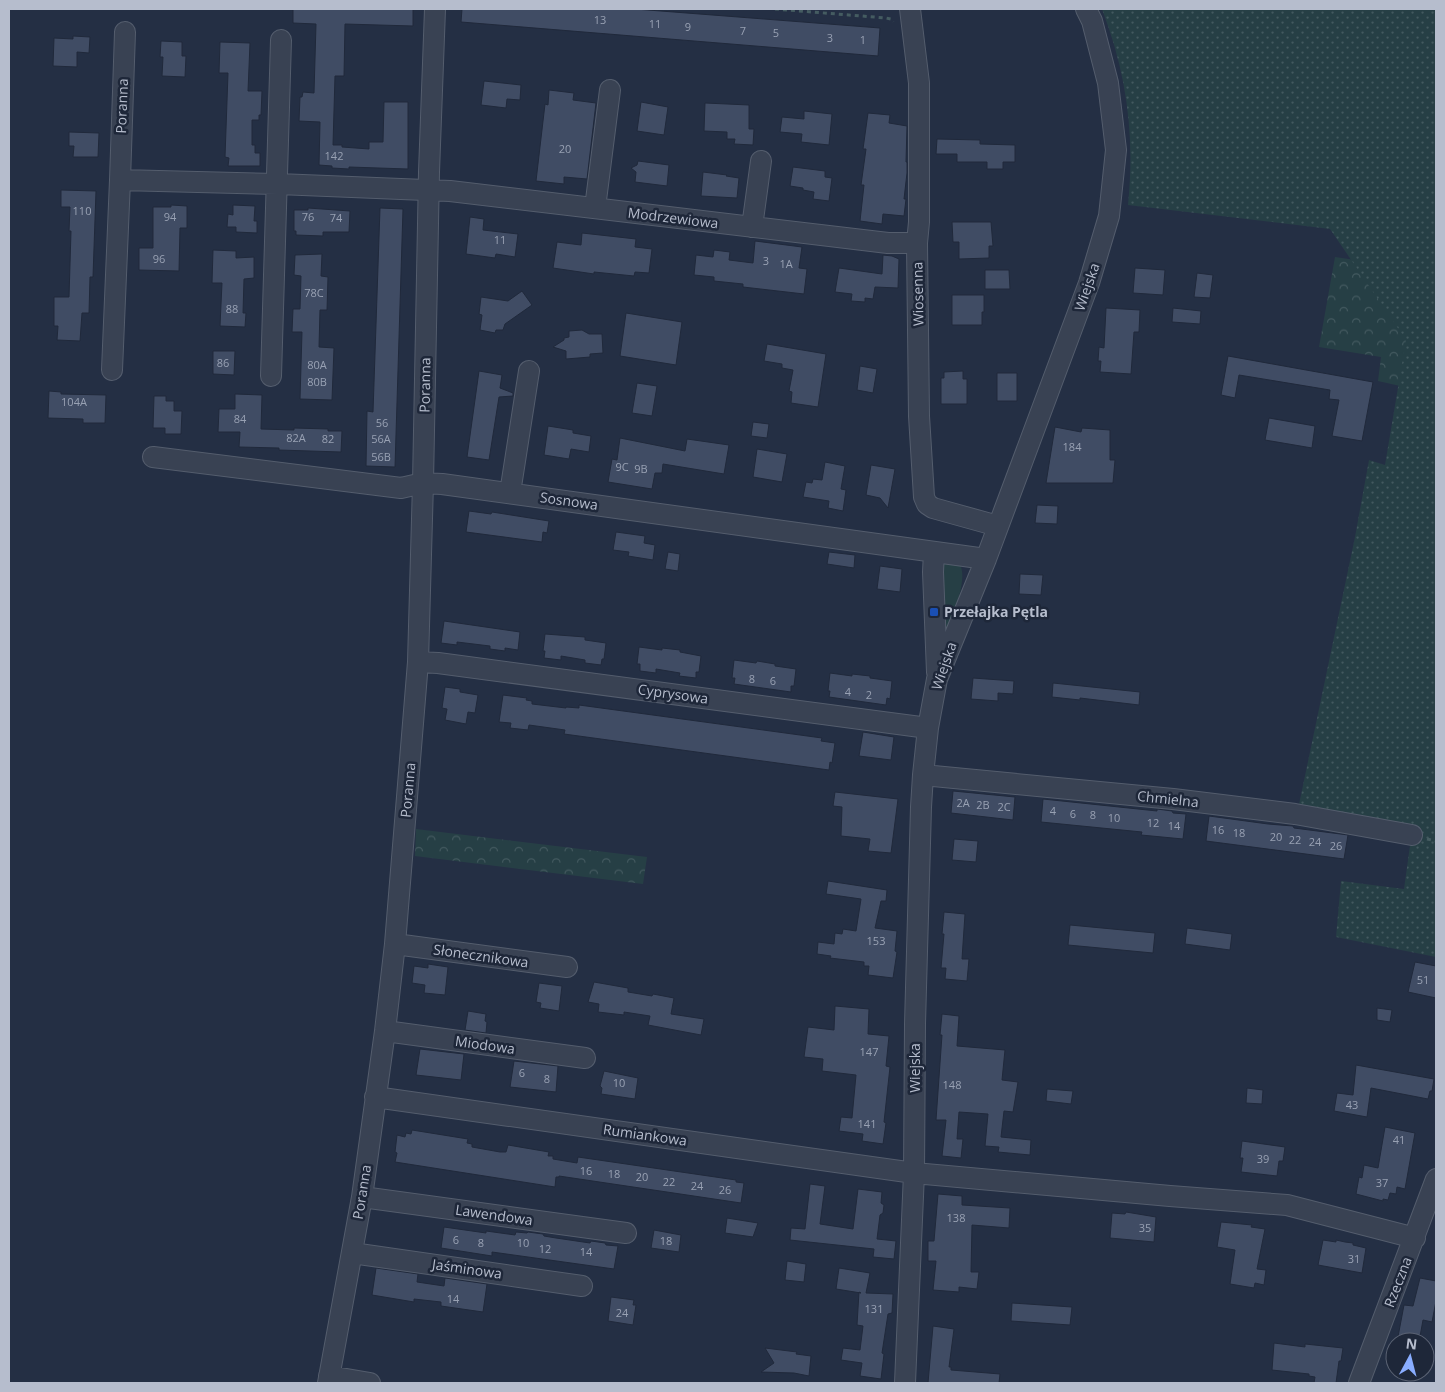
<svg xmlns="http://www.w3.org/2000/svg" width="1445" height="1392" font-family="'Open Sans',sans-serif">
  <defs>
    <pattern id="forest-crowns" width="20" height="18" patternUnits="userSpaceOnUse" patternTransform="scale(1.25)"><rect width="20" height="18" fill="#263f45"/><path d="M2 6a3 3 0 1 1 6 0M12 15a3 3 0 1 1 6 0" fill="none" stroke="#43595f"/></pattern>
    <pattern id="park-dots" width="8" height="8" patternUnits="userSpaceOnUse" patternTransform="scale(1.25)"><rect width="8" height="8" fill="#263f45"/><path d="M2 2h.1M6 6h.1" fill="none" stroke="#43595f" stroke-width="1.8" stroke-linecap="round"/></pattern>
  </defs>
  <rect width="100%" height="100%" fill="#242f44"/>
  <path fill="#263f45" d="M945,563L960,565C969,580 950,622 945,638L943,566Z"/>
  <path fill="url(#forest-crowns)" d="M1335,257L1436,272V394L1378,381L1381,357L1319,347Z
    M416,829L647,857L643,884L415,856Z"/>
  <path fill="url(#park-dots)" d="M1102,9H1436V957L1336,937L1341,881L1404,889L1412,831L1297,814L1355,537L1369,460L1385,465L1406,340L1330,229L1128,205C1135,135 1127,75 1102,9Z"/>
  <path fill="#404c64" stroke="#20293b" d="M293,9H413V26L345,24L344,76H335L333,145H342V147L369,149V142H383L384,102H408V169L349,167V169L332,168V166L319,165L320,122L299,121L300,97H302L303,92L314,93L316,24L293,23Z
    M462,9H635L880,28L878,56L461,22Z
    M73,36L90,37L89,53L77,52V67L53,66L54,38L73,39Z
    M161,41L182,42V56H186L185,77L162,76L163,57H160Z
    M220,42L250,43L248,91H262L261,115H259V120H252V145H255V153H260V166H228L229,158L225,157L228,73H219Z
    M484,81L521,85L520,100L507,99L506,108L481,105Z
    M549,90L574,93L573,100L596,103L587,179L564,177V184L536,181L545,104L548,105Z
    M641,102L668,107L664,135L637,131Z
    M705,103L749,105V129H754L753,145L734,144L735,139H727V132L704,131Z
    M804,111L832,114L829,145L801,142L802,134L780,132L782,117L804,119Z
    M868,113L890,115L889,123L907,126L906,162H907V173L904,199H906L904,216L883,214L882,224L860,221L864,185H861L866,149H863Z
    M69,132L99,133L98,157H73L74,146H69Z
    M937,139L980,140V144L1015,145V162H1003V169H987V162H957V154H936Z
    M638,161L669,165L667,186L635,182L636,172L631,168L637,165Z
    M793,167L825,171V177L832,178L829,201L813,199L814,192L803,190V188L790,186Z
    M703,172L727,175L726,176L739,178L737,198L701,196Z
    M61,190L96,191L93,277H90L89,313H82L80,341L57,340L58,326H54V297H69L71,231H69L70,207H61Z
    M171,205L187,206V228H180L179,271L139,270V248H153V207H171Z
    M233,205L255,206L254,221H257V233L236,232V227H227L228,214L233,215Z
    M308,208L350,211L349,232H323V236L296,235V231H294V210H308Z
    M380,208L403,209L395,467L366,466L367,411L373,412Z
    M470,217L484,219L483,230L518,234L515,257L496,254L495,258L466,254Z
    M952,222H991L993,246H989V258L959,259V242H953Z
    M582,233L636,239L635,247L652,249L649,273L635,272L634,276L594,272V274L553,268L557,242L581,245Z
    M755,241L802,247L799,268L807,269L804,294L743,287V284L714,281V277L694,275L696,255L713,257L714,250L730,252L729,260L753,263Z
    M213,250L236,251V258L254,257V278L244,279L243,313H246L245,327L220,326L222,283H212Z
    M322,254L321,276L328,277L327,310H320L319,347L334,348L332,400L300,399L302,332H292L293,309H300L301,276L294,275L295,255Z
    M883,255L892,256L899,259L898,288L875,287L873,299L865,298V302L851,301L852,294L835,292L839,268L882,274Z
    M1135,268L1165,270L1163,295L1133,293Z
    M985,270H1009L1010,289H985Z
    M1197,273L1213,275L1210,298L1194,297Z
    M522,291L532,305L505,324L503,330H496L495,333L480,330L482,315L479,314L481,297L508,301Z
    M952,295H984V312H982V325H952Z
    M1106,308L1140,310L1139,332H1134L1131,374L1100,372L1101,361H1098L1099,347L1104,348Z
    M1173,308L1201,311L1200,324L1172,322Z
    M626,313L682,322L676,365L620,356Z
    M582,330L589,334H602L603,353L590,354V357L566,359V351L553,347L564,340V338L569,337V331Z
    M767,344L826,354L818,407L791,403L792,392L789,391L793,370L782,368V364L764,361Z
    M213,351H235L234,375L213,374Z
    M1228,356L1373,382L1362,441L1332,436L1339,400L1329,399L1330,390L1239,375L1235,398L1221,395Z
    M860,366L877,369L873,393L857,390Z
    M479,371L502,375L500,388L513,393V396L499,397L489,460L467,457Z
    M963,371V379H967V404H941V378H944V372Z
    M997,373H1017V401H997Z
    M637,383L657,386L652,416L632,413Z
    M49,391L61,392V394L106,395L105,423H83V419L48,418Z
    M235,394L262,395L261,429L294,430V428L328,429V431H342L341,452L279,450V448L239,447L240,432H218L219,409H235Z
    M154,396H166V401H174V411H182L181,434H165V428H153Z
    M1269,418L1315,426L1312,448L1265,440Z
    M753,422L769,424L767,438L751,436Z
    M548,426L573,430V433L591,436L589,452L571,449L569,459L544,455Z
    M1055,427L1081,432L1082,428L1110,430V460H1115L1113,483H1046Z
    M620,438L685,451L687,439L729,445L724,474L663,464L662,473H655L652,489L608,482L612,459L617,460Z
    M757,449L787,454L782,482L753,477Z
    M825,462L845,466L841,489L846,490L843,511L828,508L829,501L803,497L806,482L812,483L813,479L822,480Z
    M871,465L895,469L888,508L880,498L866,495Z
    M1037,505L1058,506L1057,524L1035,523Z
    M469,511L491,514L492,512L549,521L547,533L543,532L542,542L466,532Z
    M616,532L645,536L644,543L655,545L653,560L628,556L629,552L613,550Z
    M668,552L680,554L678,571L665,569Z
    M829,552L855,555L854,568L827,564Z
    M880,566L902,569L900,592L877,589Z
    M1020,574L1043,575L1041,595L1019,594Z
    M444,621L520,632L518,650L505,648V651L490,649V646L457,642V645L441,643Z
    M545,634L585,637V640L606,643L604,659H602L601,665L585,663V660L561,656V660L544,658L545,651H543Z
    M639,647L662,650V648L680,650V652L701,656L699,672H696V678L679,676L680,673L656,669V673L640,671V664H637Z
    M734,660L756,663L757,661L775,664V666L796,669L794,686H791V692L734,684L735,678H732Z
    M830,673L852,676V674L870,676V678L892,681L890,699L887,698L886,705L829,697L830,691H828Z
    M973,678L1014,681L1013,694L998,693V701L971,699Z
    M1053,683L1140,692L1139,705L1080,698V700L1052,697Z
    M445,687L460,689V692L478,695L475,713L468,712L466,724L445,720L447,709L442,708Z
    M503,695L527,698L526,700L532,701V704L566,708V707L579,708V705L822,738L821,741L835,743L832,763L830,762L829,770L564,734L565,730L529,725L528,730L510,728L511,723L499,722Z
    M863,732L894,737L891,760L859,756Z
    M953,791L1015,797L1013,820L951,813Z
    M835,792L898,799L891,853L868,851L870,839L841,836L842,807L833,806Z
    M1043,799L1157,811V809L1172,811L1173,813L1186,814L1183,839L1141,835L1142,832L1041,822Z
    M1209,816L1268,824L1293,826L1294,828L1348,835L1344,859L1206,841Z
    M954,839L978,841L976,862L952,860Z
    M828,881L887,890L886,901H881L875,928L897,931L895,951L897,952L893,978L868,975L869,966H864V962L830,958L831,956L817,954L818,942L834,944L835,933L842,934L843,929L856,931L861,899L826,894Z
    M944,912L965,914L962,959H969L967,981L945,979L946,968H941L944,934H942Z
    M1070,925L1155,933L1153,953L1068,945Z
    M1187,928L1232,934L1230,950L1185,944Z
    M1415,962L1436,966V998L1408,992Z
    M428,964L448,967L445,995L424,993L425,985L412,983L414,966L428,968Z
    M594,982L628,988V992L652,996L653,994L674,998L671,1014L704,1019L701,1035L648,1025L650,1016L624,1012V1015L598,1012L599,1004L588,1002Z
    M539,983L562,986L559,1011L540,1008L541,1003L536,1002Z
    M835,1006L869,1009L868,1034L889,1036L886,1066L890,1067L884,1122L886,1123L883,1144L862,1141L863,1134L839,1131L841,1117L852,1118L856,1075L822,1071L823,1059L804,1057L808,1027L834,1030Z
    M1377,1008L1392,1010L1390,1022L1377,1020Z
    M468,1011L486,1014L485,1021L487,1022L486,1033L465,1030Z
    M942,1014L959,1016L957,1046L1005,1050L1002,1080L1018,1082L1013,1112L1004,1111L1001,1137L1031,1140L1030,1155L998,1152L999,1147L985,1146L988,1114L959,1112L957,1139H963L961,1158L942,1156L946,1120H936L942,1035H940Z
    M420,1049L464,1054L461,1080L416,1075Z
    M514,1061L558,1066L556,1092L510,1087Z
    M1356,1065L1434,1079L1432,1091H1430L1428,1099L1371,1088L1367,1117L1334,1111L1337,1093L1353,1095Z
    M604,1071L638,1078L635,1099L601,1094L602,1088L600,1086Z
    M1247,1088L1263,1090L1262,1104L1246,1103Z
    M1047,1089L1073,1091L1071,1104L1046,1101Z
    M1385,1127L1415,1133L1405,1189L1397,1187L1396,1194L1390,1193L1388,1200L1383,1199V1201L1356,1194L1359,1177L1362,1178L1364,1165L1378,1168Z
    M412,1130L468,1139L467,1143L472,1144V1147L500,1152H506L508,1145L549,1152L548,1156H553V1159L577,1163L578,1157L736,1180V1182L744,1183L741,1203L559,1176V1177H556L555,1187L395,1162L397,1153L395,1152L397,1135L405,1137L406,1133L411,1134Z
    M1242,1141L1285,1147L1283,1161H1279L1277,1176L1241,1172L1243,1158H1240Z
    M810,1184L825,1186L820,1224L853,1229L858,1189L882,1192L881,1203L884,1205L883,1213L880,1215L877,1239L896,1241L894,1259L873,1257L874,1249L790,1240L791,1228L805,1229Z
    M938,1194L962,1196V1205L1010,1208L1009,1228L972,1225L971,1272H979L977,1289L959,1287V1292L933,1290L936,1261H928V1241H934Z
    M1126,1212L1156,1217L1154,1242L1110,1238L1112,1213L1125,1214Z
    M727,1218L758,1223L753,1237L725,1233Z
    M1221,1222L1252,1225L1251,1227L1265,1229L1257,1269L1266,1270L1264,1285L1255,1283L1254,1288L1230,1284L1235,1250L1217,1247Z
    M444,1227L486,1233V1231L515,1235L516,1232L527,1233L528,1232L543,1234L544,1236L556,1238L590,1243L591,1241L605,1243L606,1245L618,1246L614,1269L492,1252V1256L441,1248Z
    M654,1230L681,1235L679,1252L651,1248Z
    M1323,1240L1336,1242V1240L1345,1242L1353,1243V1245L1366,1248L1362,1273L1318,1265Z
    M787,1261L806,1264L804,1282L785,1280Z
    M376,1268L418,1274L417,1282L444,1286L445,1278L487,1284L483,1312L441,1306V1302L414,1299V1302L372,1295Z
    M839,1268L870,1273L866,1293L893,1294L892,1313L888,1314L882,1353L884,1354L881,1379L860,1376L862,1363L841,1360L843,1348L860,1350L863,1326L857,1325L859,1292L861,1293L836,1289Z
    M1420,1278L1436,1281V1301L1432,1322L1423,1320L1419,1342H1397L1404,1305L1413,1306Z
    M611,1297L634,1300L633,1305H636L633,1325L608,1321Z
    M1012,1303L1072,1307L1070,1325L1011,1321Z
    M933,1326L954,1329L949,1367H951V1370L1000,1374L999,1383H928Z
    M1274,1343L1305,1347V1344L1343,1348L1341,1361H1339L1336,1383H1314L1315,1377L1309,1376V1374L1272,1370Z
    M765,1348L797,1352L796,1354L811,1356L809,1376L794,1373L761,1372L774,1363Z"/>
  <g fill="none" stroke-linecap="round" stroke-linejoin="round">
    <g stroke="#545d6d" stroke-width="22">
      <path id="minor" d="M910,9L919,83V222L917,243L919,416L924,497L927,504L933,508L998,526
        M125,32L120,180L278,184L450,191L888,243H917
        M595,208L610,90
        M752,227L761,161
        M112,370L120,180
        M271,376L281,40
        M153,457L401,488L423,483L442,484L986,559
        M510,493L529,371
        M934,552L933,572L937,672
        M418,662L438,663L928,728
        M923,775L1173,799L1295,814L1412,835
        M395,944L567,967
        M385,1031L585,1058
        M375,1097L914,1173L1170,1196L1287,1205L1415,1238
        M362,1197L626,1233
        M352,1253L582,1286
        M329,1376L370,1383
        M328,1383L362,1197L385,1031L395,944L418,662L423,483L429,172L435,9
        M905,1383L914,1173L915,1024L921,807L923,775L928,728L937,679L986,559L1089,283L1109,216L1116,150L1108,83L1092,21L1086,9
        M1359,1383L1436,1179"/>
    </g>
    <path stroke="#455c61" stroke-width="3" stroke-dasharray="4 4" stroke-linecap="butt" d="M775,9L886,18L891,19L893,22
      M1427,839L1436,841"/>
    <use href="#minor" stroke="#394253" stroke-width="20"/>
  </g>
  <rect fill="#1a4fb4" stroke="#1e2739" stroke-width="2" x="929" y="607" width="10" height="10" rx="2.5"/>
  <g text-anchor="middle" stroke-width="5" stroke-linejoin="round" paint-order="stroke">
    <g font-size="11" fill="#98a1b3">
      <text x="600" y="24">13</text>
      <text x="655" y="28">11</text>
      <text x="688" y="31">9</text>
      <text x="743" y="35">7</text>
      <text x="776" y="37">5</text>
      <text x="830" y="42">3</text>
      <text x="863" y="44">1</text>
      <text x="565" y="153">20</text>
      <text x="334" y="160">142</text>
      <text x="82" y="215">110</text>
      <text x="170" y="221">94</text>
      <text x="308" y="221">76</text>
      <text x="336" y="222">74</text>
      <text x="500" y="244">11</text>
      <text x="159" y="263">96</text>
      <text x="766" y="265">3</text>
      <text x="786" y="268">1A</text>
      <text x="314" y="297">78C</text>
      <text x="232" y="313">88</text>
      <text x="223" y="367">86</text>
      <text x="317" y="369">80A</text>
      <text x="317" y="386">80B</text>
      <text x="74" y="406">104A</text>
      <text x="240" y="423">84</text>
      <text x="382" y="427">56</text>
      <text x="296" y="442">82A</text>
      <text x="328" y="443">82</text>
      <text x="381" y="443">56A</text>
      <text x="1072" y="451">184</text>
      <text x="381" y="461">56B</text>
      <text x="622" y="471">9C</text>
      <text x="641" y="473">9B</text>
      <text x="752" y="683">8</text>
      <text x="773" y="685">6</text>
      <text x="848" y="696">4</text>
      <text x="869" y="699">2</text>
      <text x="963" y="807">2A</text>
      <text x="983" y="809">2B</text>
      <text x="1004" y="811">2C</text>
      <text x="1053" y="815">4</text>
      <text x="1073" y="818">6</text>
      <text x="1093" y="819">8</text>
      <text x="1114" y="822">10</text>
      <text x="1153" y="827">12</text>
      <text x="1174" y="830">14</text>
      <text x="1218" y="834">16</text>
      <text x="1239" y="837">18</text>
      <text x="1276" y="841">20</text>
      <text x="1295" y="844">22</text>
      <text x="1315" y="846">24</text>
      <text x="1336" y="850">26</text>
      <text x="876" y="945">153</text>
      <text x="1423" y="984">51</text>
      <text x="869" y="1056">147</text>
      <text x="522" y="1077">6</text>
      <text x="547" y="1083">8</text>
      <text x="619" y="1087">10</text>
      <text x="952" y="1089">148</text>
      <text x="1352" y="1109">43</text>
      <text x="867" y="1128">141</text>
      <text x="1399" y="1144">41</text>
      <text x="1263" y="1163">39</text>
      <text x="586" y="1175">16</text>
      <text x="614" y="1178">18</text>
      <text x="642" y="1181">20</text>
      <text x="669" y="1186">22</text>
      <text x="1382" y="1187">37</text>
      <text x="697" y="1190">24</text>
      <text x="725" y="1194">26</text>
      <text x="956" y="1222">138</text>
      <text x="1145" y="1232">35</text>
      <text x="456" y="1244">6</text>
      <text x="666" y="1245">18</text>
      <text x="481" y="1247">8</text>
      <text x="523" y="1247">10</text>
      <text x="545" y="1253">12</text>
      <text x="586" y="1256">14</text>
      <text x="1354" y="1263">31</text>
      <text x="453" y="1303">14</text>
      <text x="874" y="1313">131</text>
      <text x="622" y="1317">24</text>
    </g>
    <g font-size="14" fill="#b6bdcd" stroke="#1e2739">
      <text transform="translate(122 106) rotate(-88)" y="5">Poranna</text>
      <text transform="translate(673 218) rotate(7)" y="5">Modrzewiowa</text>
      <text transform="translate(1087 287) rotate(-71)" y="5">Wiejska</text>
      <text transform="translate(918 294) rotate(-91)" y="5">Wiosenna</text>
      <text transform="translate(425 385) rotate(-89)" y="5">Poranna</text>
      <text transform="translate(569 501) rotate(8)" y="5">Sosnowa</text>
      <text transform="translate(944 666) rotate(-71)" y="5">Wiejska</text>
      <text transform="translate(673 694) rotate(8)" y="5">Cyprysowa</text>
      <text transform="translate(408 790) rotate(-85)" y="5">Poranna</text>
      <text transform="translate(1168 799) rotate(6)" y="5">Chmielna</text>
      <text transform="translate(481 956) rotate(8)" y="5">Słonecznikowa</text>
      <text transform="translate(485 1045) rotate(8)" y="5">Miodowa</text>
      <text transform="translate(915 1068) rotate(-90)" y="5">Wiejska</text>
      <text transform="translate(645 1135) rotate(8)" y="5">Rumiankowa</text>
      <text transform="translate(362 1192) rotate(-81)" y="5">Poranna</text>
      <text transform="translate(494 1215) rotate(8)" y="5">Lawendowa</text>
      <text transform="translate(467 1269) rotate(8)" y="5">Jaśminowa</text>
      <text transform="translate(1398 1282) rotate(-69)" y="5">Rzeczna</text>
    </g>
    <g font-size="14" font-weight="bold" fill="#b6bdcd" stroke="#1e2739" text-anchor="start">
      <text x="944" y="617">Przełajka Pętla</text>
    </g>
  </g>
  <rect width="1445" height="1392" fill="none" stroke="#b6bdcd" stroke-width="20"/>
  <g transform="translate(1410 1357) rotate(7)"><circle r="24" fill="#1e2739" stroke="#5b6374"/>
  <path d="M0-4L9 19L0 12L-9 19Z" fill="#89adff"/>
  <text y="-8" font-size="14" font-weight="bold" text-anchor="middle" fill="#b6bdcd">N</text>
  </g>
</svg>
